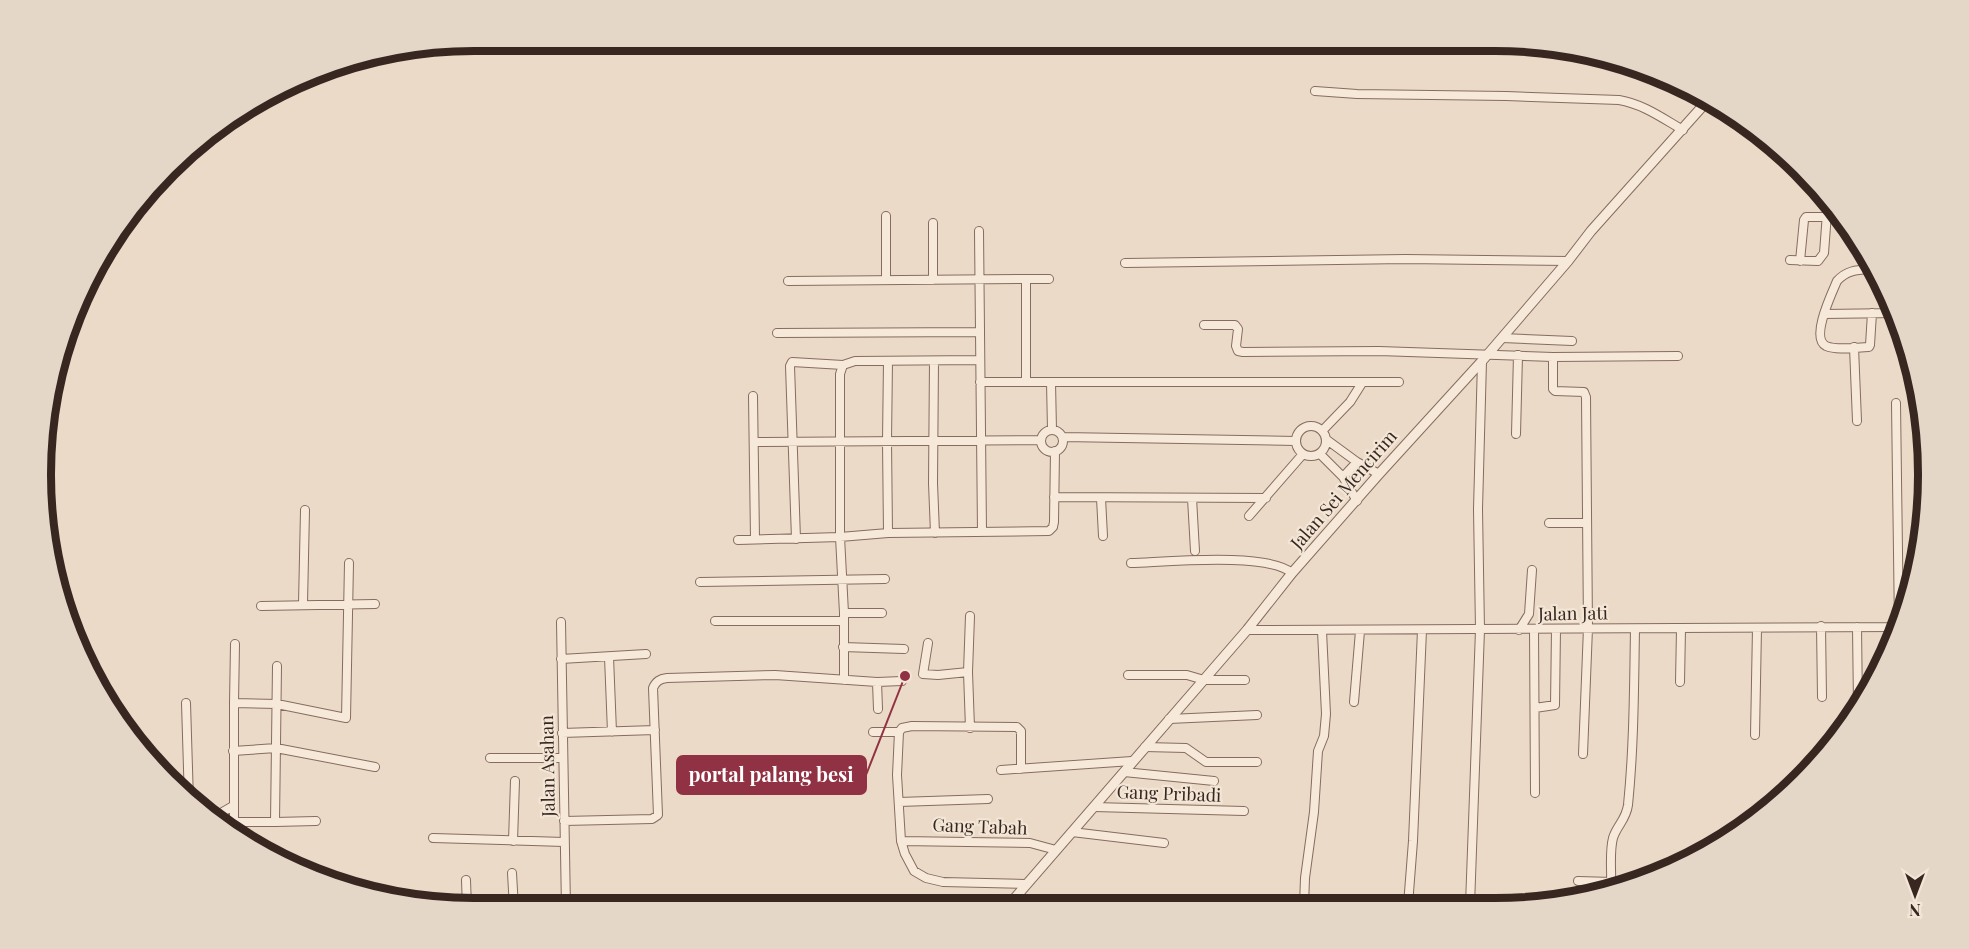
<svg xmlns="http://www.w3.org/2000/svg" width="1969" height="949" font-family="'Playfair Display',serif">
  <rect width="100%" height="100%" fill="#ebdac7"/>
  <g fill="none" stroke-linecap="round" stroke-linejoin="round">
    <g stroke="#866c5e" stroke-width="10">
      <path id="minor" d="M1450,48L1544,45
        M1315,91L1357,94L1506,96L1619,100C1643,104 1662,118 1683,130
        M886,216V280
        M933,223V280
        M979,231L982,532
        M1790,260L1818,261L1824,253L1828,200
        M1800,261L1804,220L1806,217H1827
        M1125,263L1405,259L1568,261
        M1026,279H1049
        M788,281L1026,279V382
        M1872,313L1870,345L1869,347C1857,347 1838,351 1826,346C1810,338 1832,293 1837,281C1848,269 1859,270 1874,269
        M1824,314L1897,313
        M1204,325H1235L1238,329L1236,346L1238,351L1243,352L1379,351L1553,357L1678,356
        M777,333L980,332
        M1502,338L1572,341
        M1854,347L1857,421
        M1553,357V389L1555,391L1584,392L1586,397L1588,628L1583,754
        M888,361L887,441L888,533
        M934,361L933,483L935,533
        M843,365L840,374V537L844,613V680
        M980,382H1051
        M753,396L755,539
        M1896,403L1899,627
        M1296 441a15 15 0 1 1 30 0a15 15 0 1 1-30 0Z
        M1052,430L1051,382H1399
        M1323,430L1350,402L1362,383
        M1041 441a11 11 0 1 1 22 0a11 11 0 1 1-22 0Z
        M1516,434L1518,355
        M1063,437L1296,441
        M1327,440L1357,462L1379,474
        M755,442L1041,440
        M1320,454L1343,477L1357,501
        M1343,477L1357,462
        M1054,497L1266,498
        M1101,498L1103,536
        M1192,498L1195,551
        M1249,516L1303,454
        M1549,523H1587
        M796,539L790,366L792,362L843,365L855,361L980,360
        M738,540L840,537L888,533L1049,531L1053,527L1054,522L1055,451
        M1131,563C1166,562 1268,552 1292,573
        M700,582L885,579
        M303,604L305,510
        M261,606L375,604
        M844,613H882
        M715,621H844
        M561,622L566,908
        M1821,626L1822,697
        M1857,627L1858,706
        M1534,629L1535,793
        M1247,630L1899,627
        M1519,630L1529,614L1532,570
        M928,643L923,674L938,675L968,672
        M843,647L904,649
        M609,657L612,732
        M561,659L646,654
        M1128,675H1187L1204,680H1245
        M877,682L878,709
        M1680,682L1681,629
        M1354,702L1360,631
        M186,703L189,801
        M234,703L235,644
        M1535,708L1555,705L1556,629
        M1169,719L1257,715
        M970,728L968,672L970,616
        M873,732H899L902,728L912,726L1017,727L1021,731V769
        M899,732L897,775L901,841L905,854L914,871L926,878L943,882L1026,884
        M562,733L655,730
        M1755,735L1757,628
        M1145,747L1186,748L1206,762H1257
        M233,751L276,748L375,767
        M490,758H562
        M1001,770L1132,761
        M1124,772L1214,781
        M899,802L988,799
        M1094,807L1244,811
        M214,817L233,806
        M564,821L652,819L658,815L653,688C656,681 660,679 667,678L775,675L877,682L902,681
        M234,822H275L277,666
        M275,822L316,821
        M234,829V703L277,704L346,718L349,563
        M1072,832L1164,843
        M433,838L564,842
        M513,841L515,781
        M901,841L1030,843L1056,850
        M512,873L514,908
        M466,880L467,908
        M1578,881L1612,882
        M1611,889C1612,873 1609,853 1613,838C1617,825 1626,820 1628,805C1634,746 1634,687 1635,629
        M1408,905L1413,841L1422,630
        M1470,905L1480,630L1478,509L1482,361
        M1304,906L1305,878L1314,812L1318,751L1324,736L1326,714L1322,631"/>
    </g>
    <g stroke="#866c5e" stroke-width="11">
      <path id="tertiary" d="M1007,907L1247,630L1292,573L1379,474L1482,361L1568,261L1591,231L1709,99"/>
    </g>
    <use href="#minor" stroke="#f6e9da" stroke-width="8"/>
    <use href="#tertiary" stroke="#f6e9da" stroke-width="9"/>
  </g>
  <g text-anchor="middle" stroke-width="4.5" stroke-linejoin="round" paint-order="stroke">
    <g font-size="18" fill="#372720" stroke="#f3e6d6">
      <text transform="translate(1344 490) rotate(-49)" y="6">Jalan Sei Mencirim</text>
      <text transform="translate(1573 614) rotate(-1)" y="6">Jalan Jati</text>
      <text transform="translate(548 766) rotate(-91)" y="6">Jalan Asahan</text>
      <text transform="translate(1169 794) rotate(2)" y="6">Gang Pribadi</text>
      <text transform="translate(980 827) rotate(2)" y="6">Gang Tabah</text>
    </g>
  </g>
  <path d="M0 0H1969V949H0ZM474 51H1495A423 423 0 0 1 1918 474V475A423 423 0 0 1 1495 898H474A423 423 0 0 1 51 475V474A423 423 0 0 1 474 51Z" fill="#e4d7c7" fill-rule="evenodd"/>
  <path fill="none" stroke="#372720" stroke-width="8" d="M474 51H1495A423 423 0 0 1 1918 474V475A423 423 0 0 1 1495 898H474A423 423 0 0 1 51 475V474A423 423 0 0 1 474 51Z"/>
  <path fill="none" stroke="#903243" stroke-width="2" d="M905 676L866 775"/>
  <circle fill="#903243" stroke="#f3e6d6" stroke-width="2" cx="905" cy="676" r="6"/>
  <rect fill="#903243" stroke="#903243" stroke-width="2" x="677" y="756" width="189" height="38" rx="6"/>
  <g font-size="20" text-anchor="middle" font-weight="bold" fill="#fff">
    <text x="771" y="782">portal palang besi</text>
  </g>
  <g transform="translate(1915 895) rotate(180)" stroke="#f3e6d6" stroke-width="4.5" paint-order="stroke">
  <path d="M0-4.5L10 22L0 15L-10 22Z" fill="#372720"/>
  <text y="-9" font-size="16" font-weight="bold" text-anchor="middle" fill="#372720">N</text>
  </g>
</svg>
